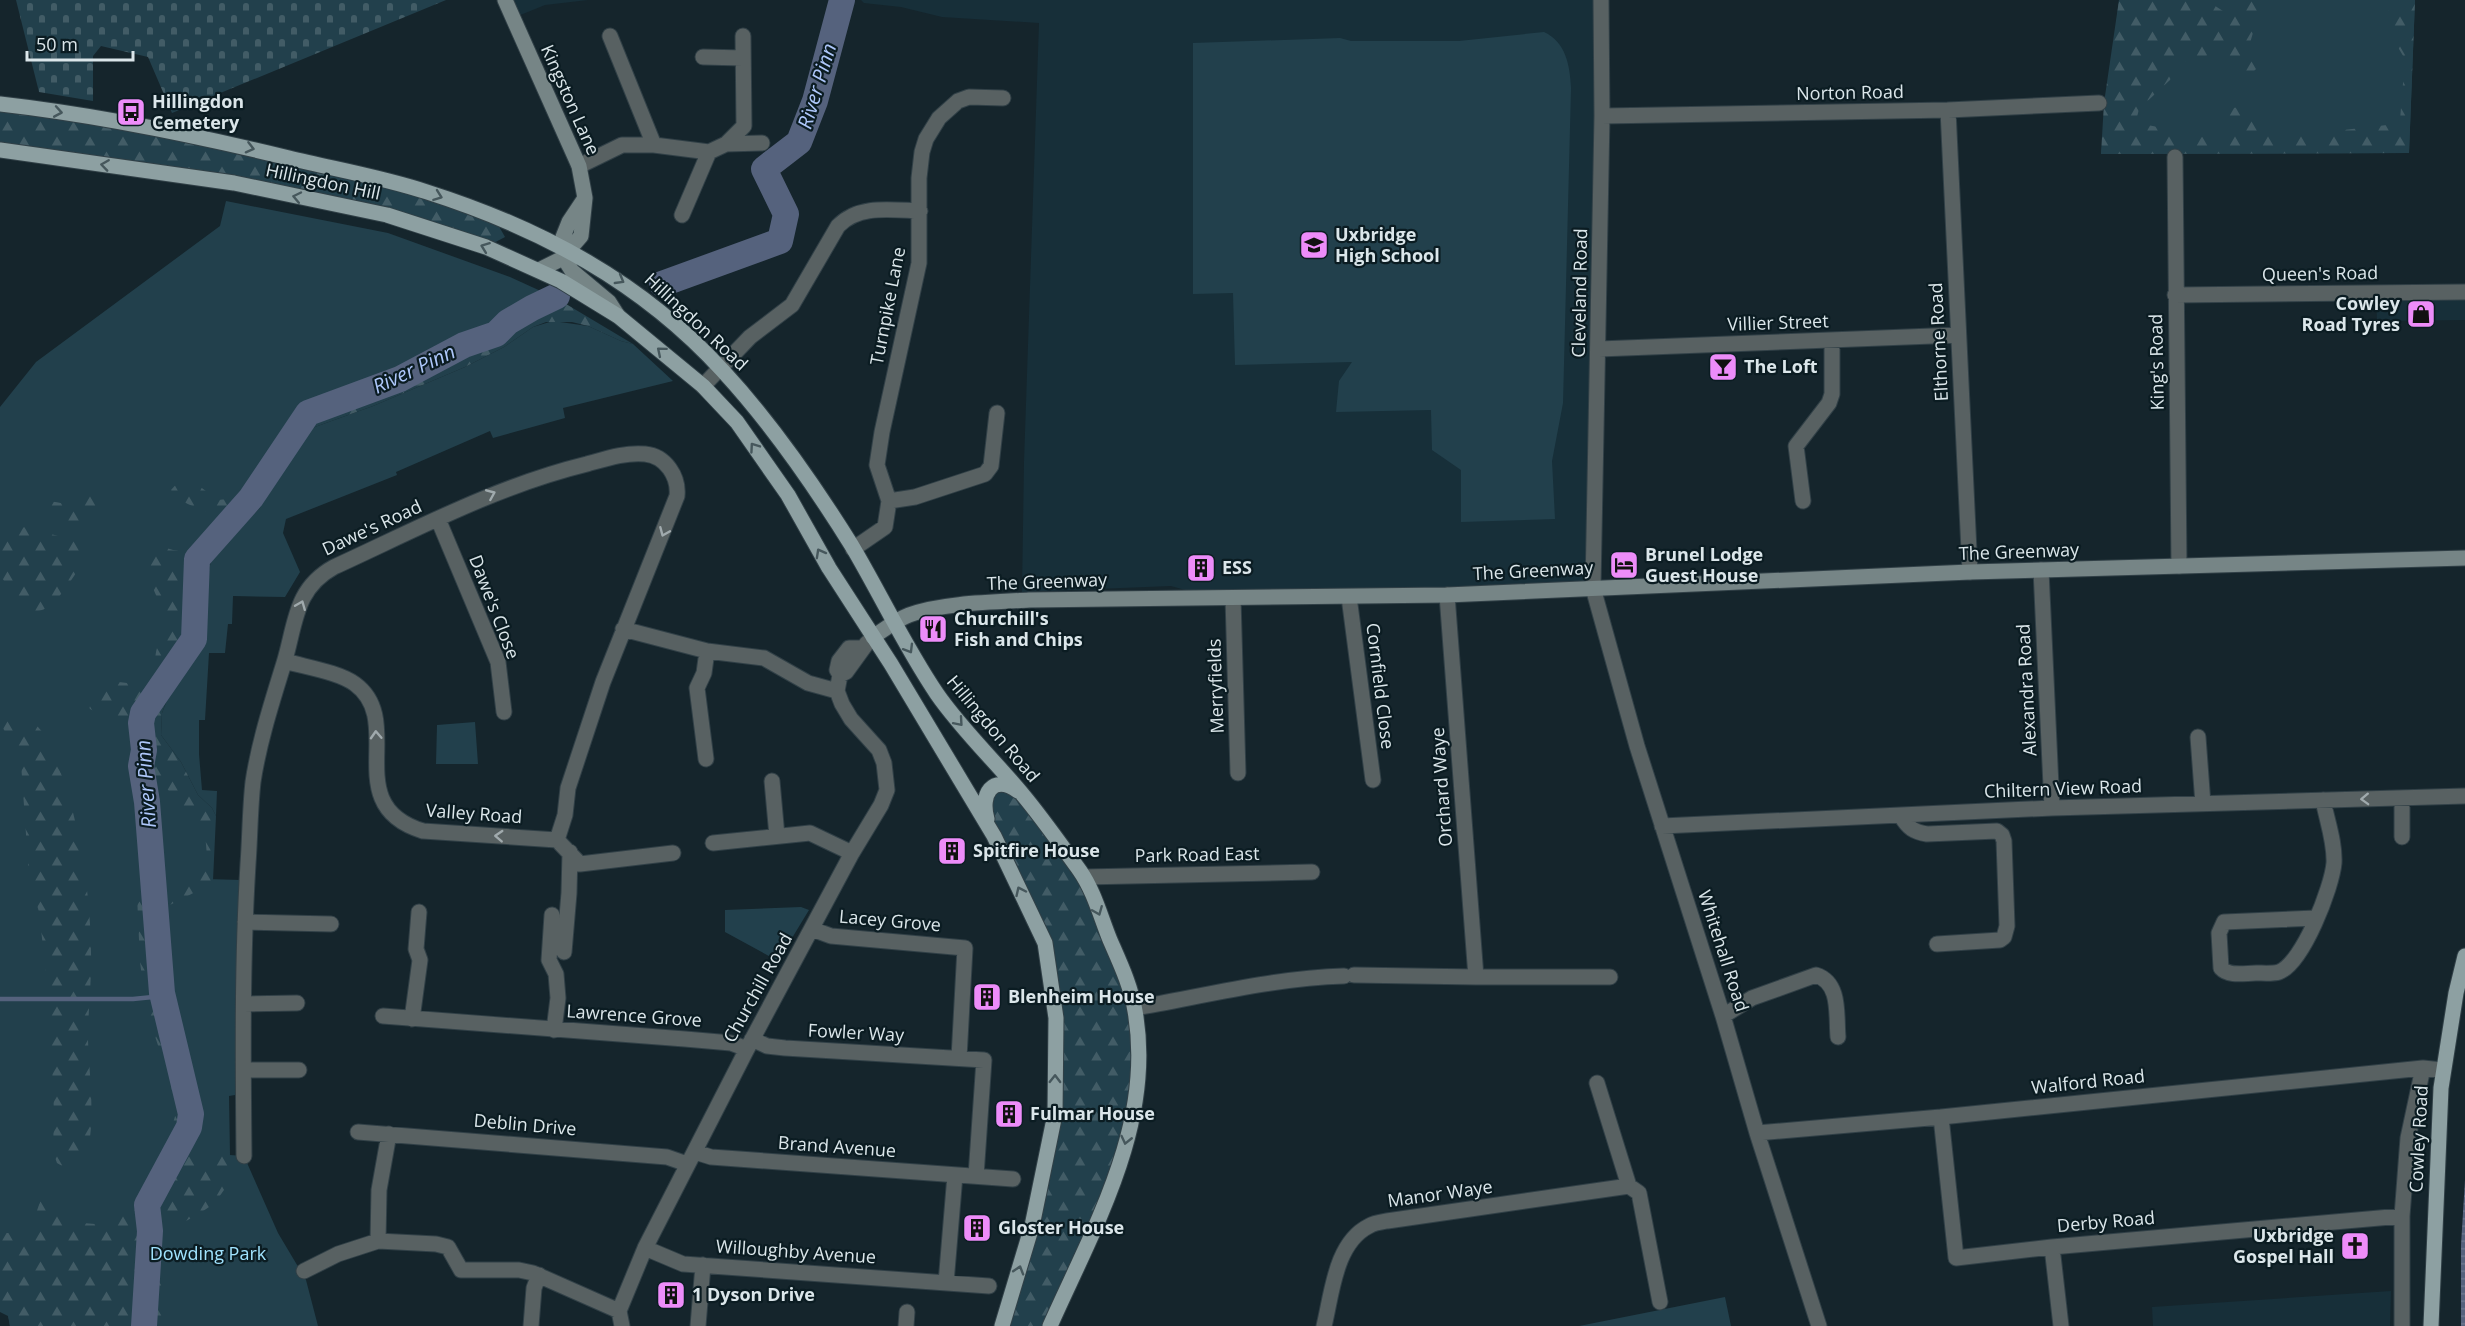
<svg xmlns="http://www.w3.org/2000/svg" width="2465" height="1326" font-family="'Open Sans',sans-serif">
  <defs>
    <pattern id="forest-firs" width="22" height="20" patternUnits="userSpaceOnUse" patternTransform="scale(1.5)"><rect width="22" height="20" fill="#22404c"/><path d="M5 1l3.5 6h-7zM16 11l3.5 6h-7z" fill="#425c66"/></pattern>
    <pattern id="cemetery-stones" width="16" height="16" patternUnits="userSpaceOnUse" patternTransform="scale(1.5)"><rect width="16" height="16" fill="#22404c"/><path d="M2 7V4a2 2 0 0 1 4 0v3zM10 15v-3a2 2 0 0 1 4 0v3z" fill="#425c66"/></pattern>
    <pattern id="water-rules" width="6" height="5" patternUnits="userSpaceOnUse" patternTransform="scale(1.5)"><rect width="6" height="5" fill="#55627d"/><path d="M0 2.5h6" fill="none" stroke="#6d7890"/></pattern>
  </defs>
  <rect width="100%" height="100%" fill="#15252c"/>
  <path fill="#172f39" d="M505,0H588L545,5L513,18Z
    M861,0H1601L1593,588L1217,599L1171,586L1022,592L1024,462L1039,23L942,17L901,7L864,3Z
    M2465,294V320L2377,321L2376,295Z
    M2391,1291L2390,1326H2153L2152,1307Z"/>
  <path fill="#22404c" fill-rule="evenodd" d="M2119,0H2415L2409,153L2101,154Z
    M1544,32C1566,42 1570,66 1571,88L1563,403L1552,461L1555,519L1461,522V470L1432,450L1431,410L1336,412L1339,381L1352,362L1235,365L1233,293L1193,294V43L1340,38L1351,41H1459Z
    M226,201L388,233L510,277L556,298L532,308L509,323L496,334L464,346L400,379L309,415L251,502L201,560L199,613L212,557L220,546L259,509L284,467L312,428L373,406L465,367L504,347L533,327L553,321L588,326L621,341L633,344L673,381L563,408L565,418L493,438L490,431L396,472L397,475L286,519L283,533L300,572L285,597L233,596L232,624H228L225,653H209L205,720H199V754L202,790L217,791L216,816L212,808L198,795L181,762L161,735L162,713L177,674L147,724L191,791L210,846L206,879L241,880L235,1095L229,1096L230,1155L244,1156L278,1233L306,1280L318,1326H10L0,1268V407L36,362L220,226ZM156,909H164L168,932L163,962L166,992L192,1093L191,1114L162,993Z
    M475,722L478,764H436L437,725Z
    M801,907L809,910L778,961L725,932V910Z
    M1725,1297L1731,1326H1579Z"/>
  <path fill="url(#forest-firs)" d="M2119,0H2206L2226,13L2249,0L2261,5L2248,50L2259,66L2253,72L2248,73C2221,45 2213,55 2178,63L2170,80L2139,109L2137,117L2142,124L2158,127L2184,140L2228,133V125L2224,120V113L2232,108L2241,107L2249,117L2261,123L2263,128L2300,135L2387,125L2400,120L2405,59L2387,29L2388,12L2394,0H2415L2409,153L2101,154L2104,103Z
    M0,104L238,146L493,216L505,237L486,247L387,215L0,150Z
    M556,298L633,344L621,341L588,326L572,322H546L533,327L504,347L465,367L373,406L312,428L284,467L259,509L220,546L212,557L198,616L196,641L174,680L162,713L161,735L181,762L198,795L212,808L216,816L213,880L209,885L164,908L168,932L163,962L166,992L192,1093L198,1156H244C234,1171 224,1196 209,1207C188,1222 161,1230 152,1255L161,1272L163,1326H10L8,1316L0,1312V1233H29C33,1224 41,1196 45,1192L52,1196L71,1222L95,1224L138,1208L169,1137L176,1113L171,1085L151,1024L144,993L140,962L137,895C150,883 183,888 202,875L207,856L205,833L188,818L179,801L163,785L135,767L127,758L130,736L127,727L90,709L87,702L98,683C111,679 123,684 137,683C159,681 152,660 158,645C161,637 167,629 171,620C155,597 148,582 147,553C157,543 162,547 173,550C182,552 195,549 203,548L226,522C213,510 178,506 171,490L182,478L187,477L218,500L255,496L309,415L401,380L464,346L496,334L509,323L532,308Z
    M93,491H98C103,503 94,515 86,524C72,525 48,516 42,503C51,499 58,504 67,503C78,503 84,494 93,491Z
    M27,527L75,541L85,548C84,563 76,573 68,585C46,616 29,623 8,587C6,583 2,579 1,575C0,564 0,545 0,533L14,528Z
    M9,717C19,719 31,720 38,727C49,738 53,754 59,768C81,825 92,903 91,964C91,988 88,1013 88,1037C88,1070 101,1148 77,1169L69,1170L57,1163L53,1152L54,1112L49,999L39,912L29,877L21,763L2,726L4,720Z
    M1006,784L1084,877L1128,982L1139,1042L1120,1169L1050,1326H1002L1055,1114L1045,943L994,836L986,796Z"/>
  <path fill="url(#cemetery-stones)" d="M16,0H446L172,113L148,57L101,46L93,56V101L39,92Z"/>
  <path fill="url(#water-rules)" d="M2465,1180V1326H2461V1245Z"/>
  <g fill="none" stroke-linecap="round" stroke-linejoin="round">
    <path stroke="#55627d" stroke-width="4.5" d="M0,999H133L163,996"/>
    <path stroke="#55627d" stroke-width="26" d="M662,284L780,241L786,214L764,169L799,142L815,101L842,0
      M144,1326L150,1231L147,1205L189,1127L191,1114L162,993L147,802L141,766L144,750L141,723L143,713L194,639L197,559L251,498L308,413L400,379L464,345L496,334L508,322L532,308L557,296"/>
    <g stroke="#314047" stroke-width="17">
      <path id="street" d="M1601,0L1602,116L1593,588L1637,746L1723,1016L1757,1133L1819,1326
        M610,36L654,145
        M703,57L743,58
        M1948,110L1970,572
        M1602,116L1948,110L2099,103
        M726,144L762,143
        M2175,157L2179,566
        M579,166L622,145H654L709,152L726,144L744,126L743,36
        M682,215L709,152
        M2175,295L2465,292
        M1599,349L1958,335
        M703,386L750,337L792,305L838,226C859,204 892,210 920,211
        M889,501L915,497L985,474L991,466L997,413
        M1803,501L1796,446L1829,403L1832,394V340
        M438,519L498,662L504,712
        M853,549L885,527L889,501L877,465L882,432L919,263V178L922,152L926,139L939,118L958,101L969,97L1003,98
        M2041,570L2052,808
        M1447,595L1476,977H1610
        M1349,597L1373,780
        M1233,598L1238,773
        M623,629L707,651L764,658L808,683L837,691
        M285,661C305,667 339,672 355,684C407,722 338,805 423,831L557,840L580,864L673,853
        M840,675L846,672L867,643
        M2198,737L2203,804
        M706,759L697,688L704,673L707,651
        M772,781L777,836
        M1901,816C1908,828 1914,832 1927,834L1997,831L2002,835L2004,841L2007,926L2004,937L2000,940L1937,944
        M1662,826L2052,808L2465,796
        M2402,837V798
        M713,843L810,833L852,853
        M1084,877L1312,872
        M552,915L549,960L556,974L558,998L554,1030
        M2316,918L2224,922L2219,933L2221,968C2229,977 2245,973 2256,973C2263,973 2272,974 2279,972C2303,963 2332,887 2334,863C2335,842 2327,821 2323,800
        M245,922L331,924
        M812,929L831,936L965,948L959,1058
        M564,952L569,893L570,852
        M1354,975L1476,977
        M244,1004L297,1003
        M1135,1008C1204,996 1274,978 1344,976
        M383,1016L685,1039L731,1043L747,1049
        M1723,1016L1752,998L1816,975C1841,983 1836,1015 1838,1037
        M412,1019L420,960L416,949L419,912
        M752,1039L767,1046L785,1048L984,1060L976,1176
        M245,1070H299
        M1597,1083L1629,1186
        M1941,1117L1956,1258L2052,1247L2402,1216
        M358,1132L667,1157L687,1164
        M1757,1133L1941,1117L2423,1068
        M695,1152L711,1157L1013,1179
        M244,1156C243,1059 242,961 248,864C250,837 250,809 253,782C259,742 272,702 284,663C296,624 294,589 334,567C417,529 497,486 587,464C605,459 626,452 645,454C666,456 679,477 677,496L603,682L568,788L565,815L557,840
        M378,1241L379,1190L389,1134
        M2052,1247L2061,1326
        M645,1248L683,1264L989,1286
        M304,1271L338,1254L378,1241L436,1244L448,1247L461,1270H519L533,1273L619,1311
        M946,1283L955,1175
        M531,1326L534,1288L539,1275
        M622,1326L619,1311L645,1248L747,1049L852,853L881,805L887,790L884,763L879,750L851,719L842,704L837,691L840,675L837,670L839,661L849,648H862
        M698,1326L703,1265
        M906,1326L907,1312
        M1324,1326C1332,1294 1335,1243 1369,1226C1374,1223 1381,1222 1387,1221L1629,1186L1639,1193L1660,1302
        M2402,1326V1216L2408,1138L2423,1068L2442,1070"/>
    </g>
    <g stroke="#314047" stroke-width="17">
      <path id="secondary" d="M505,0L579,166L585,198L581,236L561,259L539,270
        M585,198L569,222L563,237L569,251L567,263L572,271L609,302L618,316
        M873,637C885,629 896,620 909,615C941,603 994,602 1029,600L1447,595L1970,572L2465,558"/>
    </g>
    <g stroke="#314047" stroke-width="17">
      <path id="primary" d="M0,104C97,115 194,135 289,158C334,169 382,177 427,192C540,228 642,282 723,371C772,424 814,485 852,546C881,595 905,647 937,694C962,730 995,761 1023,795C1043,819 1061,845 1080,871C1094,891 1101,918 1110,940C1120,963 1131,986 1135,1011C1155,1123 1094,1227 1050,1326
        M0,150L234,183L387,215L486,247L561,281L618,316L703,386L737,422L788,495L829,568L891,664L994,836L1045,943L1056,1018L1055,1114L1032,1226L1002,1326
        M987,819C980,795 992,773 1018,791
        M2431,1326L2441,1088L2456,993L2465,956"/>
    </g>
    <use href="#street" stroke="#586162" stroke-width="15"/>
    <use href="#secondary" stroke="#768586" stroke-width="15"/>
    <use href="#primary" stroke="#8da0a2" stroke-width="15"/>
  </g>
  <defs><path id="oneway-chevron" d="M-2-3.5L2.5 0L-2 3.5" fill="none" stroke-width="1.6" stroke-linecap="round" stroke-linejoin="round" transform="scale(1.5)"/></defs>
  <g stroke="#46575c">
    <use href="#oneway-chevron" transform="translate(58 112) rotate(10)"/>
    <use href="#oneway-chevron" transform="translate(250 148) rotate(14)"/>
    <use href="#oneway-chevron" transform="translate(105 165) rotate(-172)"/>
    <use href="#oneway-chevron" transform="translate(438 196) rotate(20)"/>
    <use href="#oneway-chevron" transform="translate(297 197) rotate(-168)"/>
    <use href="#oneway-chevron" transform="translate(485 247) rotate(-159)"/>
    <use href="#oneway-chevron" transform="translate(620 280) rotate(30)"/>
    <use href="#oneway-chevron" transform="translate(661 351) rotate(-140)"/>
    <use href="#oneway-chevron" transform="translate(754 447) rotate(-125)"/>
    <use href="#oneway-chevron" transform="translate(820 553) rotate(-119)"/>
    <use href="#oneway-chevron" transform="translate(909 649) rotate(59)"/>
    <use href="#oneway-chevron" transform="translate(959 722) rotate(49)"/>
    <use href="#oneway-chevron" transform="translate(1020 891) rotate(-115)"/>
    <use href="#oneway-chevron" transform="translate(1098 911) rotate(68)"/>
    <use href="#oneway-chevron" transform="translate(1055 1079) rotate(-89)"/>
    <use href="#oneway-chevron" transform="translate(1126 1140) rotate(103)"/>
    <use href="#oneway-chevron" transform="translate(1019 1270) rotate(-73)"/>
  </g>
  <g stroke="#a0aaad">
    <use href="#oneway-chevron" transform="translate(491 494) rotate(-23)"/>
    <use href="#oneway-chevron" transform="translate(664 532) rotate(113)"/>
    <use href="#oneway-chevron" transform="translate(301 605) rotate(-68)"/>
    <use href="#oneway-chevron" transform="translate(376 735) rotate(-93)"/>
    <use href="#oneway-chevron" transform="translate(2365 799) rotate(178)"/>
    <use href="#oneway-chevron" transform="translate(499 836) rotate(-177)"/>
  </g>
  <defs>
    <g id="bus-square" transform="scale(1.5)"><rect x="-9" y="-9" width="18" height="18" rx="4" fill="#ed8cf9" stroke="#0b1c22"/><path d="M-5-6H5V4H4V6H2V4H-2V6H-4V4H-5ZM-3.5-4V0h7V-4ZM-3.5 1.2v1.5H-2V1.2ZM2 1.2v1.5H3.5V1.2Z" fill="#111"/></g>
    <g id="school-square" transform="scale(1.5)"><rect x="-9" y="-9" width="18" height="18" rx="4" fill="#ed8cf9" stroke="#0b1c22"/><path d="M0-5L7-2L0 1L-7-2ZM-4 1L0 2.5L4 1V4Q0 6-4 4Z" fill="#111"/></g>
    <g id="shop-square" transform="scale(1.5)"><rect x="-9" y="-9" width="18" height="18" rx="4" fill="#ed8cf9" stroke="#0b1c22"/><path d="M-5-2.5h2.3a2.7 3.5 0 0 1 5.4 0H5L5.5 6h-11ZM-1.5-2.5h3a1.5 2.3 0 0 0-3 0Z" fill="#111"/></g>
    <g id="bar-square" transform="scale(1.5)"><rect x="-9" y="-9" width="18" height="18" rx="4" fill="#ed8cf9" stroke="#0b1c22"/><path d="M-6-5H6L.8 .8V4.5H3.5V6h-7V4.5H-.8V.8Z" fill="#111"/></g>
    <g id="hotel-square" transform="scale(1.5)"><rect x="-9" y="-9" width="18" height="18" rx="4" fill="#ed8cf9" stroke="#0b1c22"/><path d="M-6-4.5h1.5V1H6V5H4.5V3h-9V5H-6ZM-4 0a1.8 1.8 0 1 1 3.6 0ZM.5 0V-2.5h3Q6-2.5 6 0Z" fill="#111"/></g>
    <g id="building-square" transform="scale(1.5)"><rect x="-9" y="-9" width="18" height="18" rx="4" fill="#ed8cf9" stroke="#0b1c22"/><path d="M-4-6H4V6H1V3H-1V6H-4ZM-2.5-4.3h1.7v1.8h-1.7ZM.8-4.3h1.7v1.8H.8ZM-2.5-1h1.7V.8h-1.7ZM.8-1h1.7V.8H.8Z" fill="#111"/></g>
    <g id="restaurant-square" transform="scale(1.5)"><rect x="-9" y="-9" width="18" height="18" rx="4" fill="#ed8cf9" stroke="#0b1c22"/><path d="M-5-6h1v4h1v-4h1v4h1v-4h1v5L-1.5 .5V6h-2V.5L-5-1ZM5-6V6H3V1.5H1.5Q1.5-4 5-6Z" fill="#111"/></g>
    <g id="church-square" transform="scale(1.5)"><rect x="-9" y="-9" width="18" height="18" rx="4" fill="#ed8cf9" stroke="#0b1c22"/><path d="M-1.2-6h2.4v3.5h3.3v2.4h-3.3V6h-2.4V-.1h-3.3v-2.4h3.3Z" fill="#111"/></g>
  </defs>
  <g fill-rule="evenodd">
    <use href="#bus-square" x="131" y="112"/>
    <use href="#school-square" x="1314" y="245"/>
    <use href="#shop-square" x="2421" y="314"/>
    <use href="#bar-square" x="1723" y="367"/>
    <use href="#hotel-square" x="1624" y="565"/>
    <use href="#building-square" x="1201" y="568"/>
    <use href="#restaurant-square" x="933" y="629"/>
    <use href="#building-square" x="952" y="851"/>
    <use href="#building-square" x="987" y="997"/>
    <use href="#building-square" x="1009" y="1114"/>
    <use href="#building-square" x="977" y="1228"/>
    <use href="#church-square" x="2355" y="1246"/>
    <use href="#building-square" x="671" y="1295"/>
  </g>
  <g text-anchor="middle" stroke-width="4.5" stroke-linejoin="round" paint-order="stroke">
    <g font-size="18" fill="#dbe6ea" stroke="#0b1c22">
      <text transform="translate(1850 93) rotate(-1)" y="6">Norton Road</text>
      <text transform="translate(570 100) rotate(66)" y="6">Kingston Lane</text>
      <text transform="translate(323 182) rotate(12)" y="6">Hillingdon Hill</text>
      <text transform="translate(2320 274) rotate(-1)" y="6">Queen's Road</text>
      <text transform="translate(1580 293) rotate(-89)" y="6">Cleveland Road</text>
      <text transform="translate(888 306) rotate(-79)" y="6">Turnpike Lane</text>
      <text transform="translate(696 322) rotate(43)" y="6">Hillingdon Road</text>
      <text transform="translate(1778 323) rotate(-2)" y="6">Villier Street</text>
      <text transform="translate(1939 342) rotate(-93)" y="6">Elthorne Road</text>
      <text transform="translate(2157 362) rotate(-91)" y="6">King's Road</text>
      <text transform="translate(372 528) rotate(-25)" y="6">Dawe's Road</text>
      <text transform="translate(2019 552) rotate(-2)" y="6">The Greenway</text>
      <text transform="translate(1533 571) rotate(-3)" y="6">The Greenway</text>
      <text transform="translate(1047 582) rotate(-2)" y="6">The Greenway</text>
      <text transform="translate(494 607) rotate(69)" y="6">Dawe's Close</text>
      <text transform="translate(1216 686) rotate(-92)" y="6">Merryfields</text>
      <text transform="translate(1380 686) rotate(83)" y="6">Cornfield Close</text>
      <text transform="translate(2027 690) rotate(-93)" y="6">Alexandra Road</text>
      <text transform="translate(993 729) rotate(50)" y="6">Hillingdon Road</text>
      <text transform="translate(1442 787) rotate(-94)" y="6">Orchard Waye</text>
      <text transform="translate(2063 789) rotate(-2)" y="6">Chiltern View Road</text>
      <text transform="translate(474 814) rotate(4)" y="6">Valley Road</text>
      <text transform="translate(1197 855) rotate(-1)" y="6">Park Road East</text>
      <text transform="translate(890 921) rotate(5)" y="6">Lacey Grove</text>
      <text transform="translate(1723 951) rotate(72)" y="6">Whitehall Road</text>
      <text transform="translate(758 988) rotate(-61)" y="6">Churchill Road</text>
      <text transform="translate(634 1016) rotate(4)" y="6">Lawrence Grove</text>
      <text transform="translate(856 1033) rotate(3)" y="6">Fowler Way</text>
      <text transform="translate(2088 1082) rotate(-6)" y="6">Walford Road</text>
      <text transform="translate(525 1125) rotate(5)" y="6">Deblin Drive</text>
      <text transform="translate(2419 1139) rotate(-87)" y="6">Cowley Road</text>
      <text transform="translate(837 1147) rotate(4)" y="6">Brand Avenue</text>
      <text transform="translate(1440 1194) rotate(-8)" y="6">Manor Waye</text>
      <text transform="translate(2106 1222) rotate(-5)" y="6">Derby Road</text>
      <text transform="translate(796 1252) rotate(4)" y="6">Willoughby Avenue</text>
    </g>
    <g font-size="18" font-weight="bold" fill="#dbe6ea" stroke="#0b1c22" text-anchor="start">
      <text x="152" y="108">Hillingdon<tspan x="152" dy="21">Cemetery</tspan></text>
      <text x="1335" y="241">Uxbridge<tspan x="1335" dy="21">High School</tspan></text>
      <text x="2400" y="310" text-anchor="end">Cowley<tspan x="2400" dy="21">Road Tyres</tspan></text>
      <text x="1744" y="373">The Loft</text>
      <text x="1645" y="561">Brunel Lodge<tspan x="1645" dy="21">Guest House</tspan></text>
      <text x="1222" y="574">ESS</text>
      <text x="954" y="625">Churchill's<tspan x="954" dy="21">Fish and Chips</tspan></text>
      <text x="973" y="857">Spitfire House</text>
      <text x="1008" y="1003">Blenheim House</text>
      <text x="1030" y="1120">Fulmar House</text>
      <text x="998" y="1234">Gloster House</text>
      <text x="2334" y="1242" text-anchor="end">Uxbridge<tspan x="2334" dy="21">Gospel Hall</tspan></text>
      <text x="692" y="1301">1 Dyson Drive</text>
    </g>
    <g font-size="18" fill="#a0e3fe" stroke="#0b1c22">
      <text x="208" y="1260">Dowding Park</text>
    </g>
    <g font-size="20" font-style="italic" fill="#aec7fa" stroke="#0b1c22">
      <text transform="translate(817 86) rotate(-73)" y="7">River Pinn</text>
      <text transform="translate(414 369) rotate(-25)" y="7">River Pinn</text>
      <text transform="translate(146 784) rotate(-94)" y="7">River Pinn</text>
    </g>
  </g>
  <path d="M27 51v9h106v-9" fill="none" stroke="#dbe6ea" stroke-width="3"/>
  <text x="36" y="51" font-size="18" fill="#dbe6ea" stroke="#0b1c22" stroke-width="4.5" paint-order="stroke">50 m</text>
</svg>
